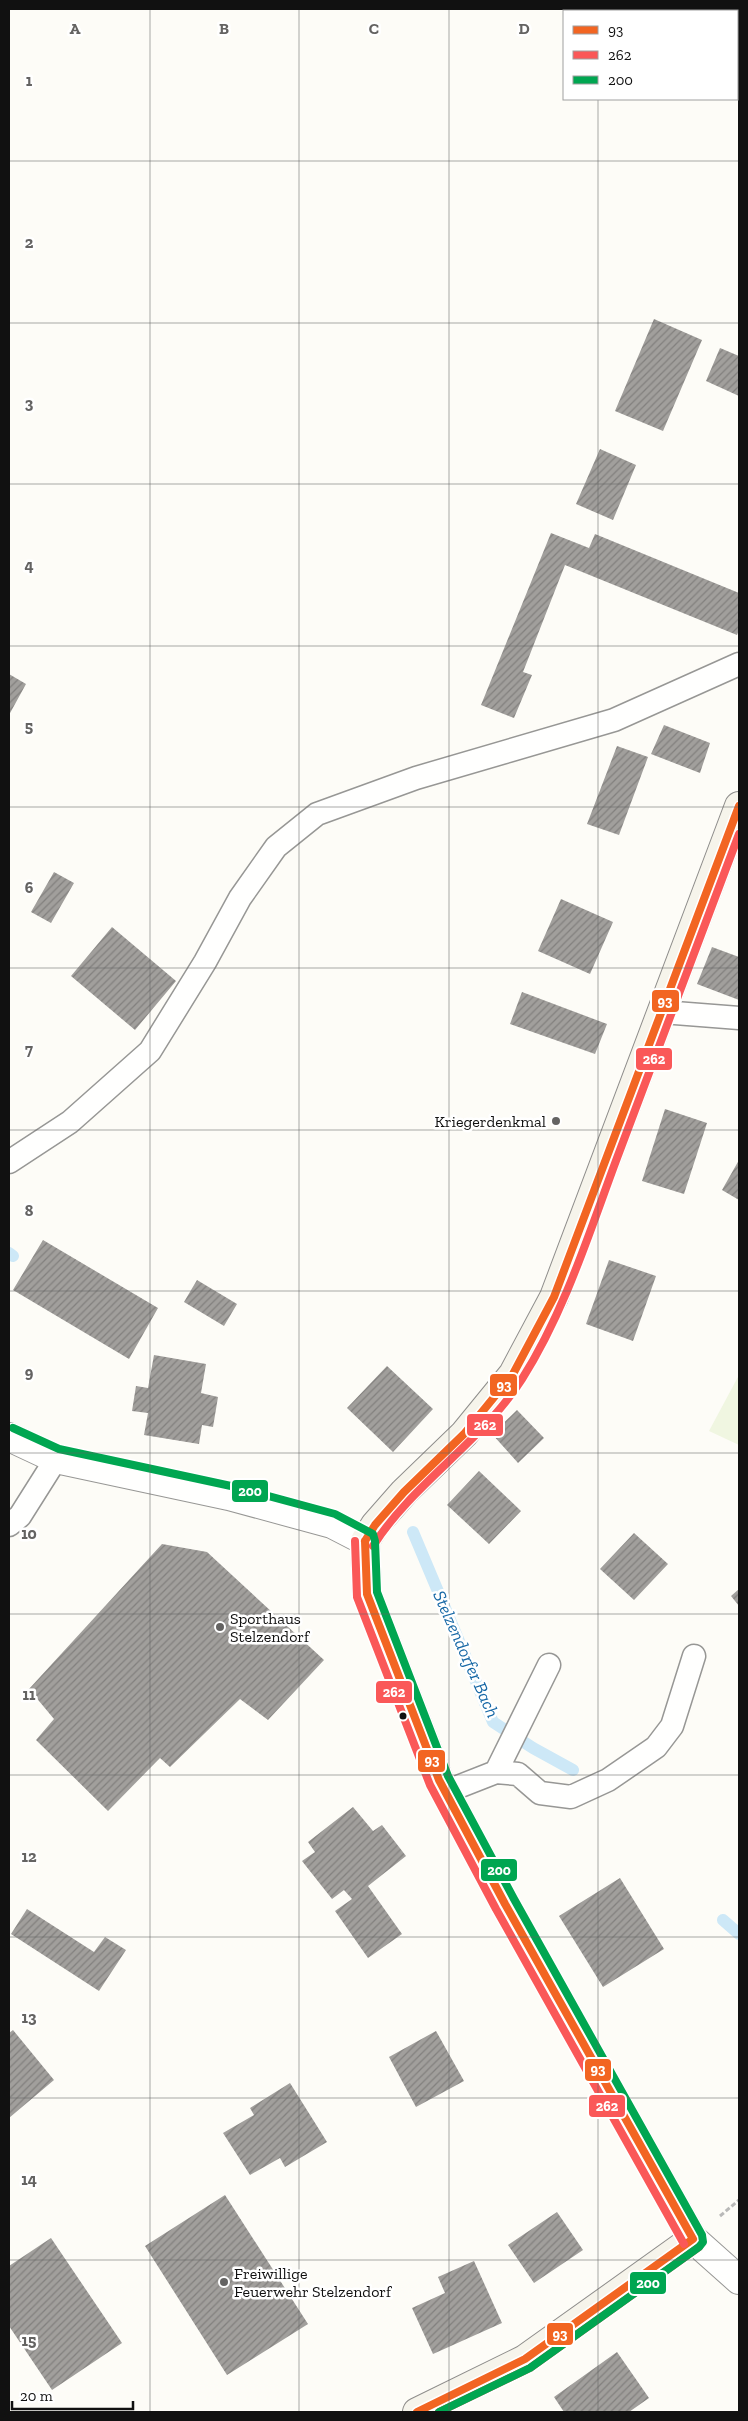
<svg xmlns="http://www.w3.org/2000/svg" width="748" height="2421" font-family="'Zilla Slab',serif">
  <defs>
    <pattern id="building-hatch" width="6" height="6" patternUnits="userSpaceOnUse" patternTransform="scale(1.25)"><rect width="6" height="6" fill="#a19f9c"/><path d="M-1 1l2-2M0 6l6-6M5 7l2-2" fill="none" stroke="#82807e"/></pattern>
  </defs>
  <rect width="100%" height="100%" fill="#fdfcf7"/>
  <path fill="#f0f6e1" d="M739,1375V1445L709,1431Z"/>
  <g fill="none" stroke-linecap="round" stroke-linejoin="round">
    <path stroke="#cde8f7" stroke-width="12" d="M9,1253L13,1256
      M413,1532L493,1722L533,1748L573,1770
      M723,1920L739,1934"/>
  </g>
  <path fill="url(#building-hatch)" d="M654,319L702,340L663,431L615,411Z
    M720,348L739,356V396L706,381Z
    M600,449L636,465L613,520L576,504Z
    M551,533L589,548L595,534L739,593V630L737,635L565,565L523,672L532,675L514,718L481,705Z
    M9,674L26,684L9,715Z
    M664,725L710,743L700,773L651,754Z
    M617,746L648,757L619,835L587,824Z
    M54,872L74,883L51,923L31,912Z
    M561,899L613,922L590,974L538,951Z
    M112,927L176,981L135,1030L71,976Z
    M712,947L739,957V1000L697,984Z
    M522,992L607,1024L595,1054L510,1024Z
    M665,1109L707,1123L684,1194L642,1181Z
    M739,1160V1200L722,1190Z
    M43,1240L158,1308L129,1359L13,1290Z
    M609,1260L656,1276L633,1341L586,1324Z
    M197,1280L237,1304L224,1326L184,1302Z
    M154,1355L206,1364L201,1393L218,1397L213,1427L202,1425L199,1444L144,1435L148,1413L132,1411L136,1386L148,1388Z
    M387,1366L433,1409L393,1452L347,1408Z
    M517,1410L544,1438L518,1463L492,1434Z
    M479,1471L521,1511L489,1544L447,1505Z
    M634,1533L668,1564L634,1600L600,1569Z
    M162,1544L207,1552L324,1660L268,1720L240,1699L170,1767L160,1758L108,1811L36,1740L54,1719L29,1689Z
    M739,1589V1606L731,1596Z
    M353,1807L373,1831L382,1825L406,1856L368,1886L402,1934L368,1958L335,1911L352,1899L344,1890L332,1899L302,1861L315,1852L308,1842Z
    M620,1878L664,1949L603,1987L559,1916Z
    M27,1909L94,1952L105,1937L126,1950L99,1991L11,1934Z
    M13,2030L54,2080L9,2118V2033Z
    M436,2031L464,2081L416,2107L389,2057Z
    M290,2083L327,2142L285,2167L280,2158L250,2175L223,2133L254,2115L250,2108Z
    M225,2195L308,2324L227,2375L145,2246Z
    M557,2212L583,2250L534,2283L508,2245Z
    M51,2238L122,2343L52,2390L9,2326V2266Z
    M474,2261L502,2323L433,2354L412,2308L445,2293L438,2277Z
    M617,2352L649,2398L629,2412H564L554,2397Z"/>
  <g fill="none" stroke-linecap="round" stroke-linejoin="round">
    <g stroke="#979795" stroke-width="25">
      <path id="service" d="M662,1012L739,1018
        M9,1162L70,1122L150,1051L205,962L240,898L276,847L317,814L416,778L614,720L739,664
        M9,1525L20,1516L56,1459
        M496,1772L549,1665
        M445,1792L496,1772L518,1774L540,1793L571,1797L608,1780L656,1747L672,1726L694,1656"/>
    </g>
    <g stroke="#979795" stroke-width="30">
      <path id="minor" d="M693,2239L739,2280"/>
    </g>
    <g stroke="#979795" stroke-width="30">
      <path id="tertiary" d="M9,1437L56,1459L229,1496L332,1524L365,1541"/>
    </g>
    <g stroke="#8e8d8b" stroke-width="30">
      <path id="secondary" d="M417,2412L525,2359L693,2239L505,1904L439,1780L367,1594L365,1541L375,1525L404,1492L464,1434L513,1374L554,1297L739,806"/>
    </g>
    <path stroke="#b9b9b8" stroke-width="3" stroke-dasharray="5 2.5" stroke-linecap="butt" d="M720,2216L739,2200"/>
    <use href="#service" stroke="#fffffe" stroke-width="22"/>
    <use href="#minor" stroke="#fffffe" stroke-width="28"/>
    <use href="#tertiary" stroke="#fffffe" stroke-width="28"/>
    <use href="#secondary" stroke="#f6f4eb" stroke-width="28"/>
    <g stroke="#fff" stroke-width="11">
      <path id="bus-1" d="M365,1541L375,1525L404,1492L464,1434L513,1374L554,1297L739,806
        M365,1541L367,1594L439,1780L505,1904L693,2239
        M417,2412L525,2359L693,2239"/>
    </g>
    <g stroke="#fff" stroke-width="11">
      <path id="bus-2" d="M355,1541L357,1597L430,1785L496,1909L684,2244
        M373,1546C413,1483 482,1442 522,1379C565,1311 589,1233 617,1158C658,1050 698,942 739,834
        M439,2412L530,2368L699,2247"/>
    </g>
    <g stroke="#fff" stroke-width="11">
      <path id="bus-3" d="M13,1428L59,1449L231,1486L335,1514L373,1534L375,1541L377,1592L448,1776L514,1899L702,2235L703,2242L699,2247L530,2368L439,2412"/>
    </g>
    <use href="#bus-1" stroke="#f26522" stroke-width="8"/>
    <use href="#bus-2" stroke="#fa5858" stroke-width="8"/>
    <use href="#bus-3" stroke="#00a651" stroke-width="8"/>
  </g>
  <path fill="none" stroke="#646362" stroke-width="1" stroke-opacity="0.55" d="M150,9V2412M299,9V2412M449,9V2412M598,9V11M598,99V2412M9,161H739M9,323H739M9,484H739M9,646H739M9,807H739M9,968H739M9,1130H739M9,1291H739M9,1453H739M9,1614H739M9,1775H739M9,1937H739M9,2098H739M9,2260H739"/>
  <g fill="#646362" stroke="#fff" stroke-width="2">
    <circle cx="556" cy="1121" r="5"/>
    <circle cx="220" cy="1627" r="5"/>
    <circle cx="224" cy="2282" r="5"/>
  </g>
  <circle fill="#111" stroke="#fff" stroke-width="2" cx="403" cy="1716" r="4.5"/>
  <g text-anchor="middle" stroke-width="5" stroke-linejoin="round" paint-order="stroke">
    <g font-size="16" fill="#111" stroke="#fff" text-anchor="start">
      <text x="546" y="1127" text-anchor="end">Kriegerdenkmal</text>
      <text x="230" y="1624">Sporthaus<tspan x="230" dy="18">Stelzendorf</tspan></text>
      <text x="234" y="2279">Freiwillige<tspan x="234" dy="18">Feuerwehr Stelzendorf</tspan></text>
    </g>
    <g font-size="18" font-style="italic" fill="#1768a6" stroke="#fff">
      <text transform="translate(466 1654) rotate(66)" y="6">Stelzendorfer Bach</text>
    </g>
  </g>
  <g font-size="16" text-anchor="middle" font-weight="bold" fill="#646362" stroke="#fff" stroke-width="5" stroke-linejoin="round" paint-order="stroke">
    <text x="75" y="34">A</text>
    <text x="224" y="34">B</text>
    <text x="374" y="34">C</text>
    <text x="524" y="34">D</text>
    <text x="29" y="86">1</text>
    <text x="29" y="248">2</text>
    <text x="29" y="409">3</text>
    <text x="29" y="571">4</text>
    <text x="29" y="732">5</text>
    <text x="29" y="893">6</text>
    <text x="29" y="1055">7</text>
    <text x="29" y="1216">8</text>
    <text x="29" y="1378">9</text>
    <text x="29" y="1539">10</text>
    <text x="29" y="1700">11</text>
    <text x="29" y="1862">12</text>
    <text x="29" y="2023">13</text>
    <text x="29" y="2185">14</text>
    <text x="29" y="2346">15</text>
  </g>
  <g stroke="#fff" stroke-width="2">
    <rect x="651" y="989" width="29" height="24" rx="5" fill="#f26522"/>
    <rect x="635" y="1047" width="38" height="24" rx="5" fill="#fa5858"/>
    <rect x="489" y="1373" width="29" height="24" rx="5" fill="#f26522"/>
    <rect x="466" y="1413" width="38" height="24" rx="5" fill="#fa5858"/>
    <rect x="231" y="1479" width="38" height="24" rx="5" fill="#00a651"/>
    <rect x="375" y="1680" width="38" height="24" rx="5" fill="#fa5858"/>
    <rect x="417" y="1749" width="29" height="24" rx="5" fill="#f26522"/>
    <rect x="480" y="1858" width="38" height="24" rx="5" fill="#00a651"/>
    <rect x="584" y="2058" width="28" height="24" rx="5" fill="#f26522"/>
    <rect x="588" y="2094" width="38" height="24" rx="5" fill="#fa5858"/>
    <rect x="629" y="2271" width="38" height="24" rx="5" fill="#00a651"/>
    <rect x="546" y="2322" width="28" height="24" rx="5" fill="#f26522"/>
  </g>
  <g font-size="14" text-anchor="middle" font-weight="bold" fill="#fff">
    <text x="665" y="1006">93</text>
    <text x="654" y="1064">262</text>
    <text x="504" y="1390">93</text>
    <text x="485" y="1430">262</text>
    <text x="250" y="1496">200</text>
    <text x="394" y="1697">262</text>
    <text x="432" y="1765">93</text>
    <text x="499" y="1875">200</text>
    <text x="598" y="2074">93</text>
    <text x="607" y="2111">262</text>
    <text x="648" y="2288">200</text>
    <text x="560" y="2339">93</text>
  </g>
  <rect width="748" height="2421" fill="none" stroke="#111111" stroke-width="20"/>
  <rect x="563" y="10" width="175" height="90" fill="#ffffff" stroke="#a0a0a0"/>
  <rect x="573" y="26" width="25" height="8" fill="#f26522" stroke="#a0a0a0"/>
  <text x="608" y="35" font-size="15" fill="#111111">93</text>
  <rect x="573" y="51" width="25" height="8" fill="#fa5858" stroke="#a0a0a0"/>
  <text x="608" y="60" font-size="15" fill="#111111">262</text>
  <rect x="573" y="76" width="25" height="8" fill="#00a651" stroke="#a0a0a0"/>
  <text x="608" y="85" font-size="15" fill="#111111">200</text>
  <path d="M12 2401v8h121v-8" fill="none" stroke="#111111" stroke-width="2.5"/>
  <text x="20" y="2401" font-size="15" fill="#111111" stroke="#ffffff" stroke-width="4" paint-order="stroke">20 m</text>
</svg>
